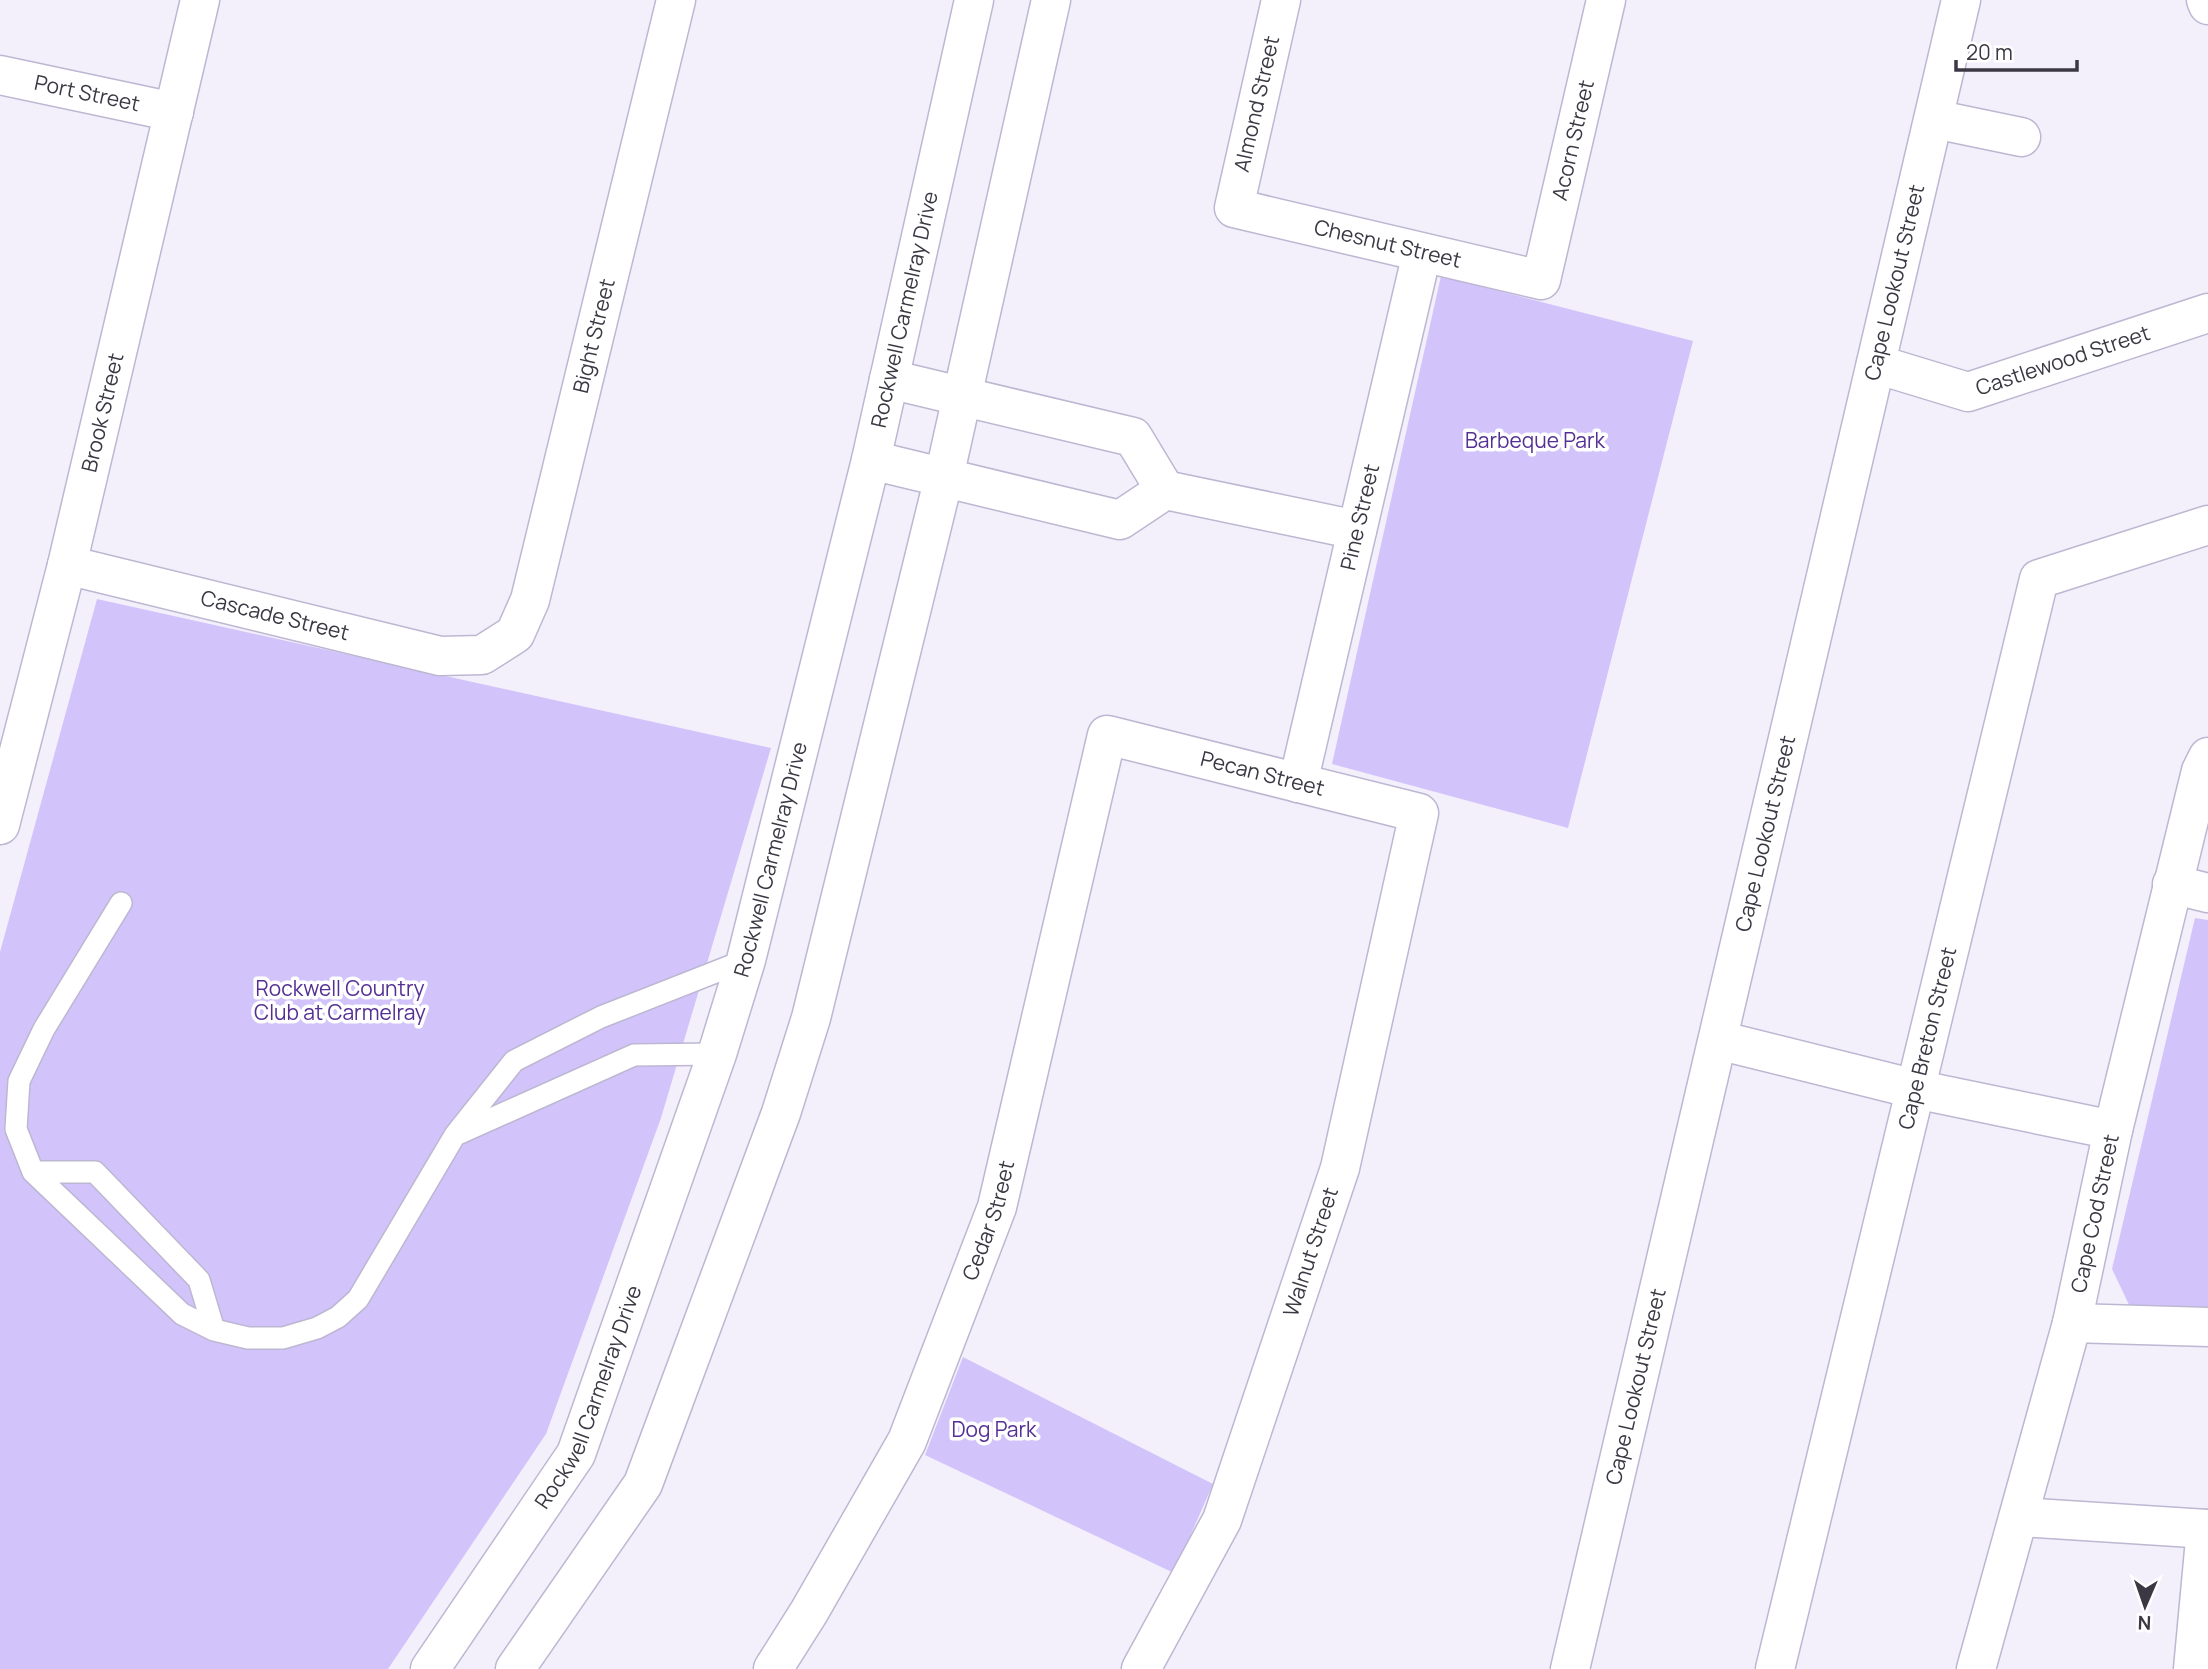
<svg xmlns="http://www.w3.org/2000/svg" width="2208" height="1669" font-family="Manrope,sans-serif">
  <rect width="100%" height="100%" fill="#f3f0fc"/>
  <path fill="#d2c4fb" d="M1441,276L1693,341L1568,828L1332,764Z
    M97,599L771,748L661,1118L546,1434L388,1669H0V952Z
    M2195,918L2208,920V1309H2131L2112,1269Z
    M963,1357L1213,1484L1174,1573L925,1455Z"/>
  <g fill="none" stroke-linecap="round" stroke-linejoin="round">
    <g stroke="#bdb7d2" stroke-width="24">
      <path id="lane" d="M121,903L44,1029L19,1081L16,1129L33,1172L182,1314L214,1330L248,1338H283L317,1328L338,1317L358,1299L455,1135L514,1061L601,1017L746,960
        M460,1133L634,1055L717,1054
        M33,1172H95L199,1280L214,1330"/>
    </g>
    <g stroke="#bdb7d2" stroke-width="41">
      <g id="street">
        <path id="s1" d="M1281,0L1234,208L1541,280L1606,0"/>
        <path d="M2206,0L2208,5"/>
        <path id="s2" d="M0,75L174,112"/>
        <path d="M1934,119L2021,137"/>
        <path id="s3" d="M1876,364L1968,392L2208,313"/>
        <path d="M889,379L1133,437L1165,490"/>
        <path d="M871,460L1120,520L1165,490L1357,530"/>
        <path id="s4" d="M67,565L440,656L482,655L515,634L530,600L676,0"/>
        <path id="s5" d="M1298,783L1422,253"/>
        <path id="s6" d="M0,825L67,565L200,0"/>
        <path d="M2172,884L2208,893"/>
        <path d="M1718,1040L1915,1089L2113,1130"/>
        <path d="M2072,1323L2208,1327"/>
        <path d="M2019,1517L2208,1529"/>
        <path id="s7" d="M430,1669L576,1454L717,1054L746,960L871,460L974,0"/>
        <path d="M515,1669L643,1484L781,1113L811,1018L944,477L1051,0"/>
        <path id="s8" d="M773,1669L809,1612L907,1441L997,1207L1107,735L1419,813L1340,1168L1222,1520L1141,1669"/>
        <path id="s9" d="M1570,1669L1961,0"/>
        <path id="s10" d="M1775,1669L2039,579L2208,525"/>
        <path id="s11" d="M1976,1669L2072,1323L2113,1130L2201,771L2208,757"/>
        <path d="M2193,1669L2206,1529"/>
      </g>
    </g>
    <use href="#lane" stroke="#fff" stroke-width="21"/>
    <use href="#street" stroke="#fff" stroke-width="38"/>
  </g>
  <g text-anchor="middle" stroke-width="7" stroke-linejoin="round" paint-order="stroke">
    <g font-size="21" fill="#3b3843" stroke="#fff">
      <text dy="7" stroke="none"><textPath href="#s2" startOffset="89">Port Street</textPath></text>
      <text transform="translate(1257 104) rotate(-77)" y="7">Almond Street</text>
      <text dy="7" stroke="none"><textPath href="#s1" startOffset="672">Acorn Street</textPath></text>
      <text dy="7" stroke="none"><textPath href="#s1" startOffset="371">Chesnut Street</textPath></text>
      <text dy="7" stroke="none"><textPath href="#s9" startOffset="1424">Cape Lookout Street</textPath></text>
      <text dy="7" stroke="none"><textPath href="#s7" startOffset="1452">Rockwell Carmelray Drive</textPath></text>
      <text dy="7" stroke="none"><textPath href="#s4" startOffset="774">Bight Street</textPath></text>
      <text dy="7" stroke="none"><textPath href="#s3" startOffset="196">Castlewood Street</textPath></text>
      <text dy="7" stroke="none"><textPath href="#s6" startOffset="425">Brook Street</textPath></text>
      <text dy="7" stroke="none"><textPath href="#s5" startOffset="273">Pine Street</textPath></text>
      <text dy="7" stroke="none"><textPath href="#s4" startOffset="214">Cascade Street</textPath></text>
      <text dy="7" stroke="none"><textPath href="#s8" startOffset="1160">Pecan Street</textPath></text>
      <text dy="7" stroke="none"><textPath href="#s9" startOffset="858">Cape Lookout Street</textPath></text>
      <text dy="7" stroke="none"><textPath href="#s7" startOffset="886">Rockwell Carmelray Drive</textPath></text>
      <text dy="7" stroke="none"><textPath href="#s10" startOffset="649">Cape Breton Street</textPath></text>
      <text dy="7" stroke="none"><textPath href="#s11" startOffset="471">Cape Cod Street</textPath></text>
      <text dy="7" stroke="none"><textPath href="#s8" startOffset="500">Cedar Street</textPath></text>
      <text transform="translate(1311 1252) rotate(-72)" y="7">Walnut Street</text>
      <text dy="7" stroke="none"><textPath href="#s9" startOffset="290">Cape Lookout Street</textPath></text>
      <text dy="7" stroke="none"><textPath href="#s7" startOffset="317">Rockwell Carmelray Drive</textPath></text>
    </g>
    <g font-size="21" fill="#553094" stroke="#fff">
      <text x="1535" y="448">Barbeque Park</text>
      <text x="340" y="996">Rockwell Country<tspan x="340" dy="24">Club at Carmelray</tspan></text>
      <text x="994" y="1437">Dog Park</text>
    </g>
  </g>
  <g transform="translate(2145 1606) rotate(182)" stroke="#ffffff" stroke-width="5" paint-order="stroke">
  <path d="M0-5L12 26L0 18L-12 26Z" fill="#3b3843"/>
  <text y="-10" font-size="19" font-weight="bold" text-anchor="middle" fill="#3b3843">N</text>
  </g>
  <path d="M1956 60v10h121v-10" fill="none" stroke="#3b3843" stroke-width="3.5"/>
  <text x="1966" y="60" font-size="21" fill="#3b3843" stroke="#ffffff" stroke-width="5" paint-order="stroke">20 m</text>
</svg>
